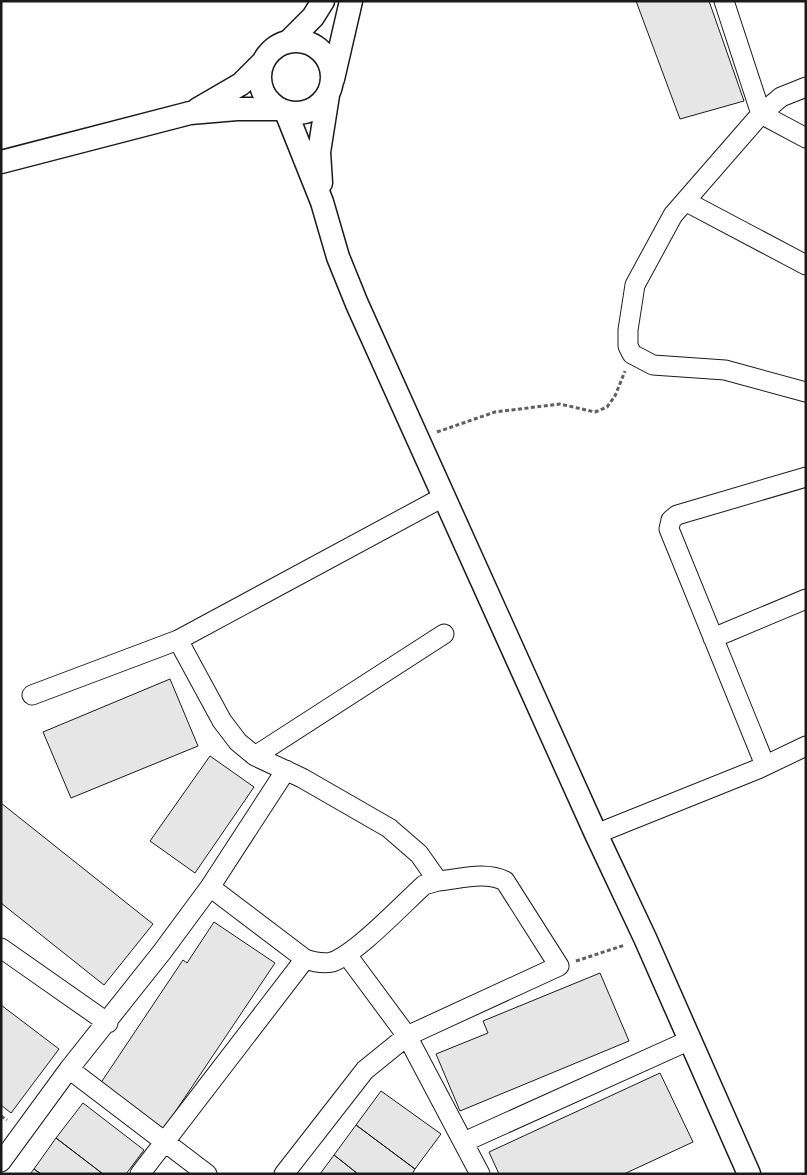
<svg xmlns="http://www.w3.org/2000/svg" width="807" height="1175" font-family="'Varela Round',sans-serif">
  <rect width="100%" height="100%" fill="#fff"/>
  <path fill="#e6e6e6" stroke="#1a1a1a" d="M636,1H709L744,101L680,119Z
    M170,679L198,746L71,798L43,732Z
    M210,756L254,787L195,873L150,841Z
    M1,803L153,924L104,985L1,903Z
    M214,922L275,963L163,1130L98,1087L183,960L187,963Z
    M600,973L629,1041L460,1111L436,1054L488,1033L483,1021Z
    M1,1005L59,1049L11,1113L1,1105Z
    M660,1073L693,1142L624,1174H499L489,1152Z
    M381,1091L441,1134L415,1169L356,1125Z
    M83,1103L144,1150L126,1174H103L56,1138Z
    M356,1125L415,1169L412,1174H358L334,1155Z
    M56,1138L103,1174H41L34,1169Z
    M334,1155L358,1174H320Z
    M34,1169L41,1174H30Z"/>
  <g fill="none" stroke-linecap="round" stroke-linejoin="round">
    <g stroke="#1a1a1a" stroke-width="21">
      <path id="minor" d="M724,1L761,114L806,138
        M806,87L781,97L761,114L673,215L635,285L628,330V346L632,354L653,365L725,370L806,392
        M685,201L806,265
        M713,638L806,599
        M178,640L222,721L238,742L255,756L302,778L389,828L419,854L438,881L424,885C402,905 357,953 332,962C323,964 314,962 305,959L210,887
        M32,695L178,640L445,496
        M255,756L444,634
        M765,765L669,529L671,520L677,515L806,477
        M596,834L758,769L806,746
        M1,948L108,1023
        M347,955L407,1036L480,1174
        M69,1069L207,1174
        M464,1142L690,1040
        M1,1162L69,1069L162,952L210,887L286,770
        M140,1174L305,959
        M284,1174L365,1070L407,1036L559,966L505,881C485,871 460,879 438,881"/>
    </g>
    <g stroke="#1a1a1a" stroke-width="25">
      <path id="tertiary" d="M260 77a36 36 0 1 1 72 0a36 36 0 1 1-72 0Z
        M289,41L313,17L323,1
        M333,79L351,1
        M198,109L241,84L262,63
        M286,112L322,202L338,257L357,304L596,834L645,938L749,1174
        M1,162L190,113L237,109H279
        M321,183L319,152L328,95"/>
    </g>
    <path stroke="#5f5f5f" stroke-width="3" stroke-dasharray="4 2.5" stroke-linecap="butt" d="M437,432L495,412L560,404L595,412L607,407L615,396L625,371
      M576,961L625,945
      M1,1116L7,1120"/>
    <use href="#minor" stroke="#fff" stroke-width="19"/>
    <use href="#tertiary" stroke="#fff" stroke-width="22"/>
  </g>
  <rect width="807" height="1175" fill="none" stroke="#1a1a1a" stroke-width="5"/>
</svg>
